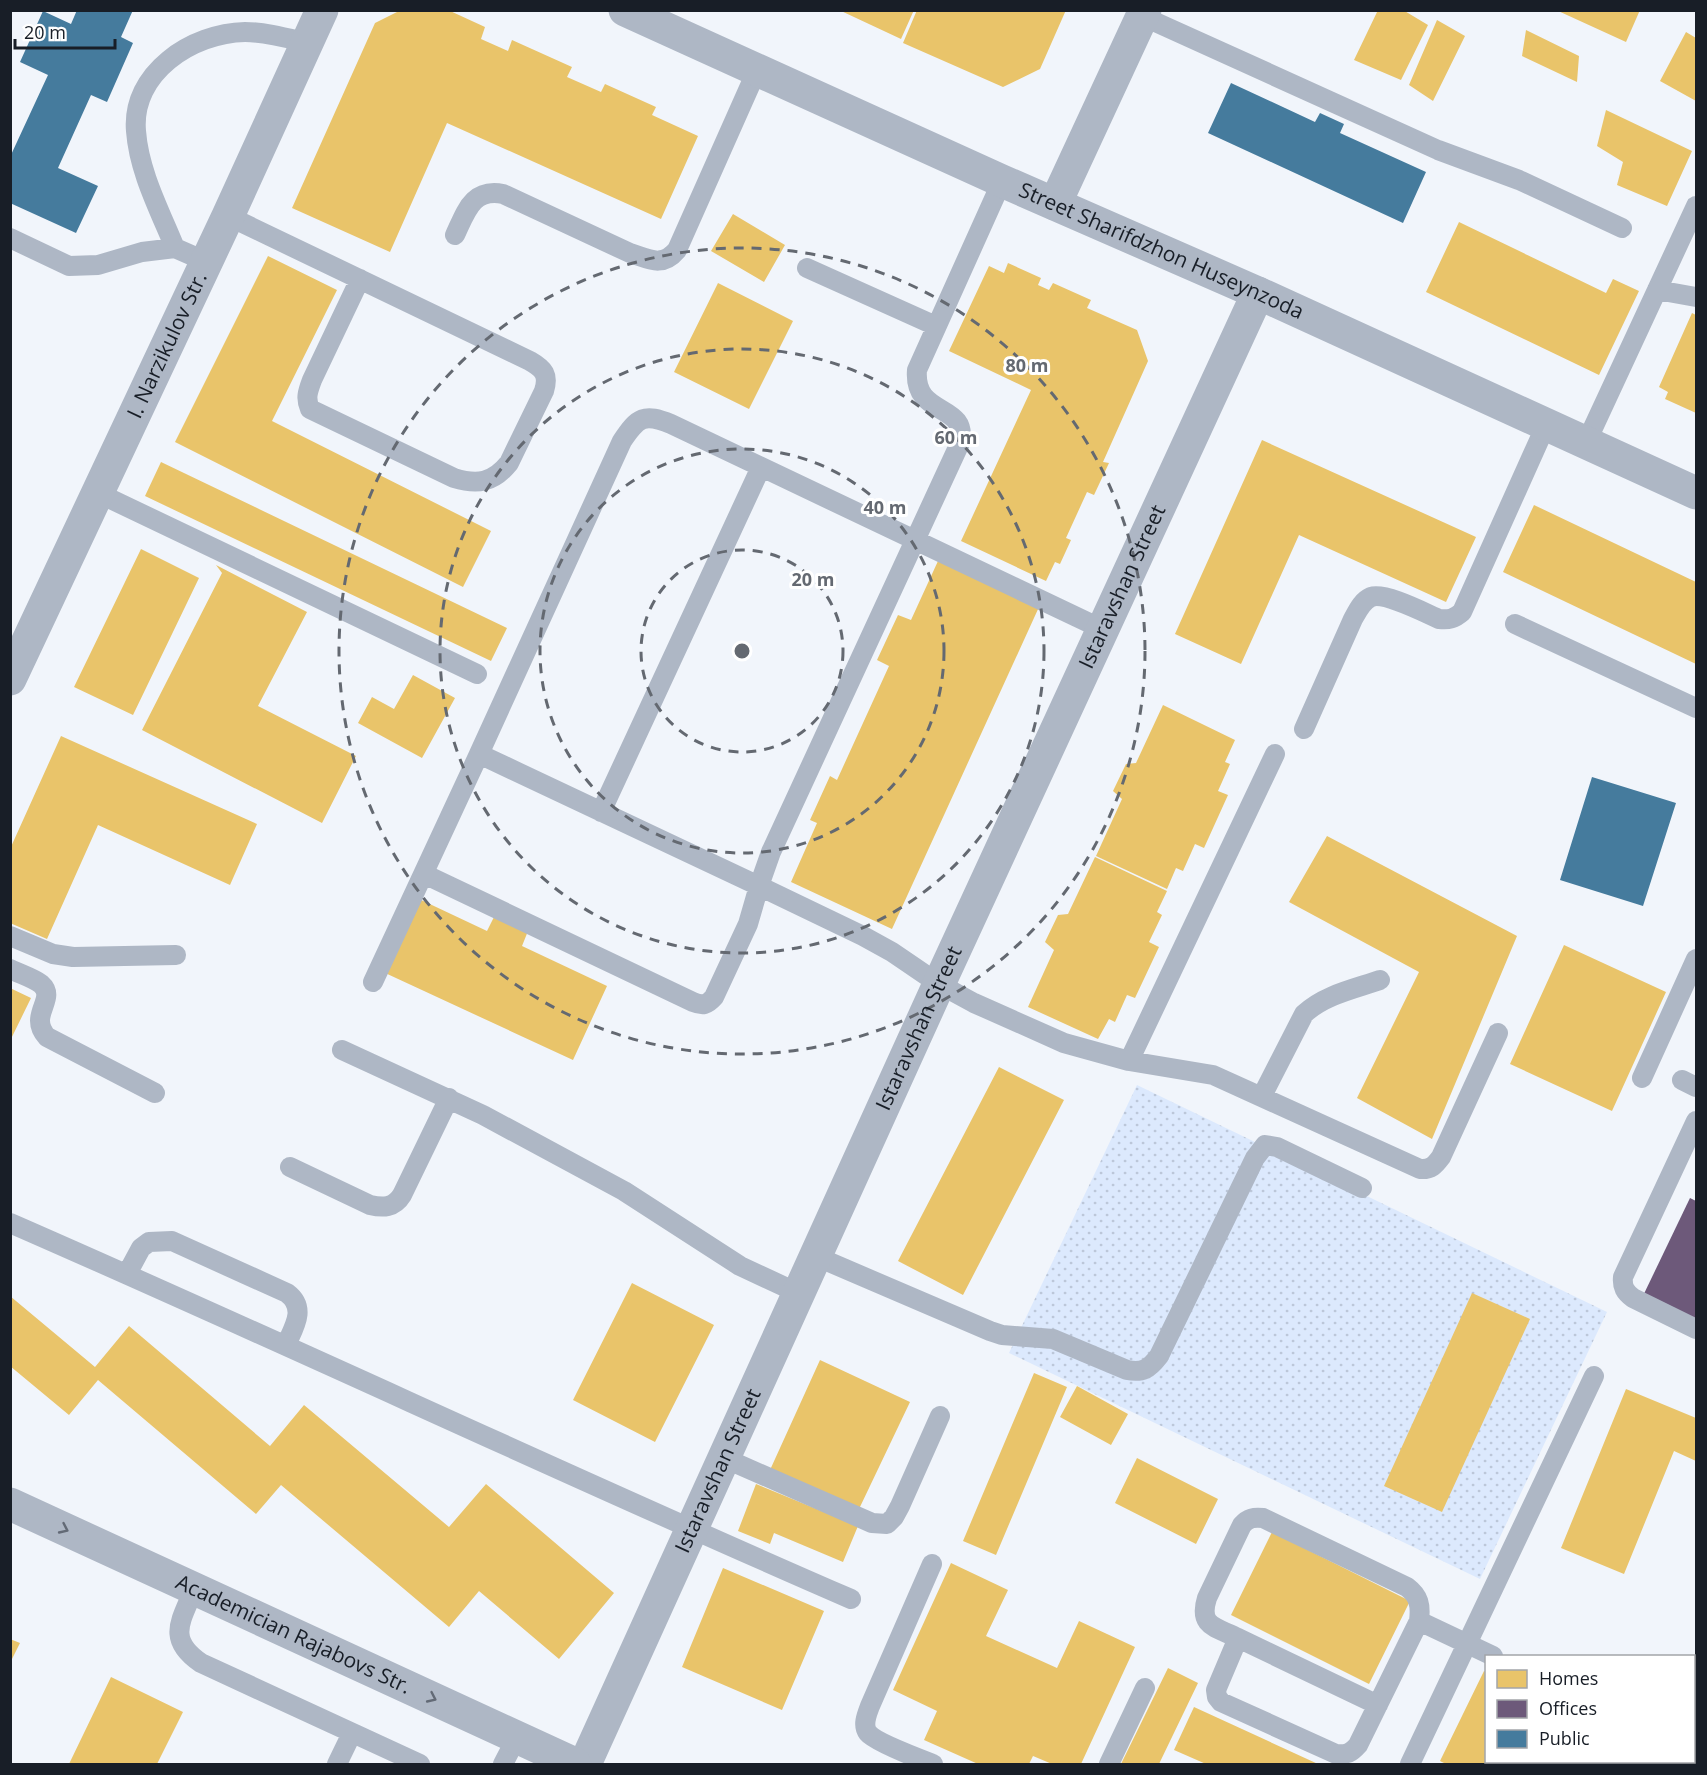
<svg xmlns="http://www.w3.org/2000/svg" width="1707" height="1775" font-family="'Open Sans',sans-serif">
  <defs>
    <pattern id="grass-dots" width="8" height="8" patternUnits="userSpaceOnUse" patternTransform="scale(1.5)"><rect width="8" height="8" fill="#dce9fd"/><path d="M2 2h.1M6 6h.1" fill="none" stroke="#bcc7d9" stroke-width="1.8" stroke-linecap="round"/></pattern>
  </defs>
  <rect width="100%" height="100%" fill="#f1f5fb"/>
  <path fill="url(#grass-dots)" d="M1137,1085L1607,1312L1480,1579L1009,1353Z"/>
  <path fill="#e9c46a" d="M401,10H448L485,27L481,39L508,51L512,40L572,67L567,77L601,92L605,84L656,107L652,115L698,136L661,219L447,123L390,252L292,208L375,23Z
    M839,10H914L901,39Z
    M917,10H1066L1040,69L1003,87L903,43Z
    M1378,10H1403L1428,25L1401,80L1354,60Z
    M1556,10H1640L1626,42Z
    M1437,20L1465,36L1433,101L1409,85Z
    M1526,30L1579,56L1577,82L1522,56Z
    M1686,32L1696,38V101L1660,81Z
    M1606,110L1692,151L1667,206L1617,185L1623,162L1597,146Z
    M733,214L785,245L764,282L711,251Z
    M1459,222L1606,293L1613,279L1639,291L1599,375L1426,292Z
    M268,256L337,290L272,421L491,531L463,587L175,442Z
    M1008,263L1041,278L1038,285L1049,290L1053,283L1091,300L1087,308L1137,330L1148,361L1103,462L1109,463L1094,495L1087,492L1066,538L1071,540L1060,564L1055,562L1046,581L961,541L1031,390L949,351L989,266L1004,273Z
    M718,283L793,321L749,409L674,372Z
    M1692,313L1696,315V413L1665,399L1668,392L1659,387Z
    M1262,440L1476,537L1446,602L1299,535L1241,664L1175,634Z
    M161,462L507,628L491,661L145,496Z
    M1534,505L1696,582V664L1503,572Z
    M141,549L199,578L133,715L74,687Z
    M938,561L1039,607L892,929L791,882L817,823L810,820L830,776L837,780L889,666L877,660L898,615L911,620Z
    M216,565L307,612L258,706L356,756L322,823L142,730L222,573Z
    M413,675L455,698L422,758L358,723L372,697L394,709Z
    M1163,705L1235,740L1225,762L1230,764L1218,791L1228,795L1204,848L1195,844L1183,871L1176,868L1167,889L1096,856L1122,799L1113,791L1126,764L1136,763Z
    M61,736L257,824L230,885L98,825L47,939L10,923V849Z
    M1327,836L1517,936L1432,1139L1357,1098L1419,972L1289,902Z
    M1095,857L1167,891L1157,912L1162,915L1149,942L1159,947L1135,998L1127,995L1115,1022L1109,1019L1098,1039L1028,1007L1054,950L1045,942L1058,915L1068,914Z
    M417,898L487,931L497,911L530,926L522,946L607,986L573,1060L383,972Z
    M1564,945L1666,992L1612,1111L1510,1064Z
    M10,988L31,998L10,1041Z
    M999,1067L1064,1100L963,1295L898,1261Z
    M632,1283L714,1325L655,1442L573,1400Z
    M1472,1293L1530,1319L1442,1512L1384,1486Z
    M10,1296L95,1367L129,1326L270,1446L304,1405L449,1527L486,1484L614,1593L559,1659L479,1591L449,1627L281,1485L256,1514L98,1380L69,1415L10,1366Z
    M820,1360L910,1402L859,1509L770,1470Z
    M1034,1373L1067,1387L996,1555L963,1541Z
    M1077,1386L1128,1414L1111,1445L1060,1417Z
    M1626,1389L1696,1418V1461L1674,1451L1624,1574L1561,1548Z
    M1137,1458L1218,1499L1196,1544L1115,1503Z
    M756,1484L858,1526L843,1562L774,1533L770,1544L738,1531Z
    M1272,1532L1410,1601L1369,1684L1231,1615Z
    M951,1563L1008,1590L986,1636L1057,1668L1079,1621L1135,1647L1081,1764H1052L1033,1756L1029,1764H978L924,1740L937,1711L893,1690Z
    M723,1568L824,1611L782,1710L682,1667Z
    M10,1639L20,1643L10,1663Z
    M1168,1668L1198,1683L1159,1764H1121Z
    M1484,1671L1486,1672V1762H1533L1532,1764H1446L1440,1761Z
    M111,1677L183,1712L157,1764H69Z
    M1194,1707L1318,1764H1206L1174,1750Z"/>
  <path fill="#6d597a" d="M1690,1198L1696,1201V1327L1641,1300Z"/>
  <path fill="#457b9d" d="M77,10H133L121,37L133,43L107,102L91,95L58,168L98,186L76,233L10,203V157L48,75L20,62L43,11L71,24Z
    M1231,83L1315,122L1320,113L1344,124L1340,133L1426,172L1403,223L1208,133Z
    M1592,777L1676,803L1643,906L1560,880Z"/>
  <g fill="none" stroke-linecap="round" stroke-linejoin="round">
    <path stroke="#aeb7c5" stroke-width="20" d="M1142,16L1438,150L1519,180L1622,228
      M1002,181L917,370C913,418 969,402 960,443L771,852L759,886L863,936L892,952L939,984L974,1003L1064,1043L1129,1061L1213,1075L1420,1169C1431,1170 1435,1165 1441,1157L1498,1033
      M228,216L530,361C544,369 549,375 544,391L509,463C493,483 477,485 454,478L310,409C305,398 308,391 312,380L360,279
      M455,235C466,212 472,188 503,194L630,253C649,259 662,268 677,250L757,70
      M10,238L69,266L98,265L142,252L175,248L207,262
      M175,248C160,211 139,172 136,131C131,73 192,33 245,32C266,32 287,38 308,43
      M807,268L936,326
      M1657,290L1696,297
      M1586,443L1696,206
      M98,493L477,674
      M1515,624L1696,708
      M1304,729L1353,619C1358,610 1362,601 1371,597C1385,592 1425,613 1439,619C1449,620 1454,619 1462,612L1546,425
      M601,812L761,467
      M424,874L693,1002C703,1006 707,1005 714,997L748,924L759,886L479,754L622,441C638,417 644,413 671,424L1102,629
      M10,936L53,954L73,957L176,955
      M10,969C20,974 33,978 41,984C58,999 27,1015 47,1037L155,1093
      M373,982L479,754
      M342,1050L483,1115L624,1191L740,1266L798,1293
      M1129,1061L1275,754
      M1642,1078L1696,959
      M1682,1080L1696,1087
      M1262,1096L1304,1014C1324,995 1354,989 1380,980
      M1696,1121L1623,1277C1622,1287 1625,1292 1633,1298L1696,1329
      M290,1167L370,1205C383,1208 394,1208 402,1195L449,1098
      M10,1223C292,1346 569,1477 851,1599
      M815,1256L990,1331L1002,1335L1053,1339L1127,1370C1143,1373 1149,1369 1159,1356L1255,1158L1265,1145L1277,1147L1362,1188
      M127,1274L141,1248L149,1242L172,1241L287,1293C307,1308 294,1327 286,1345
      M724,1458L872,1523L887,1524L894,1517L900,1506L940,1416
      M932,1564L870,1706C867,1714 862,1725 868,1733C875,1742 920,1759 933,1764
      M194,1589C181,1621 166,1639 201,1663L420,1764
      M1419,1621C1421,1605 1419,1596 1407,1587L1263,1518C1254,1517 1248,1518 1242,1525L1207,1598C1198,1627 1216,1627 1238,1638L1216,1690L1217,1697L1221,1702L1336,1754C1347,1755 1351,1753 1358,1745L1419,1621L1493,1656
      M1238,1638L1378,1705
      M1694,1750L1696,1752
      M337,1764L352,1733
      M503,1764L517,1737
      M1109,1764L1145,1688
      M1410,1764L1594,1376
      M1566,1764L1568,1762"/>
    <g stroke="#aeb7c5" stroke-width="33">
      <path id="s1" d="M625,10L1002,181L1258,293L1696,493"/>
      <path d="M1055,204L1145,10"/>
      <path id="s2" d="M10,679L228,216L322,10"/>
      <path id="s3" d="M585,1764L939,984L1258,293"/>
    </g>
    <path stroke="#aeb7c5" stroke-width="33" id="s4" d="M10,1504L575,1764"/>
  </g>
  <defs><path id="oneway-chevron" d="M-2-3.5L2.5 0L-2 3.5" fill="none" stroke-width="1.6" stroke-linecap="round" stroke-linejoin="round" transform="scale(1.5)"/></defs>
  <g stroke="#636a76">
    <use href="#oneway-chevron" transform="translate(64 1529) rotate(25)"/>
    <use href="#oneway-chevron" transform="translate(432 1698) rotate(25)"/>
  </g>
  <g fill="none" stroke="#646971" stroke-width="3" stroke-dasharray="10 8">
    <circle cx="742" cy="651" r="101"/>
    <circle cx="742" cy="651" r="202"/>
    <circle cx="742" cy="651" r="302"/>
    <circle cx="742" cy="651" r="403"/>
  </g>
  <g text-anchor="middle" stroke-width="6" stroke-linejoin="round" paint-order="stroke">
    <g font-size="21" fill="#181e27" stroke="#fff">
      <text dy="7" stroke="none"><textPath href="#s1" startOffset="588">Street Sharifdzhon Huseynzoda</textPath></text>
      <text dy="7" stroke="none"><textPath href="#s2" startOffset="369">I. Narzikulov Str.</textPath></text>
      <text dy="7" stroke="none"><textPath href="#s3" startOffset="1294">Istaravshan Street</textPath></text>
      <text dy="7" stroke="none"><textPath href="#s3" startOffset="808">Istaravshan Street</textPath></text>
      <text dy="7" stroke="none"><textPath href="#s3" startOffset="322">Istaravshan Street</textPath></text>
      <text dy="7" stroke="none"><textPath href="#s4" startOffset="312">Academician Rajabovs Str.</textPath></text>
    </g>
  </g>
  <circle cx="742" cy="651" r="9" fill="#646971" stroke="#fff" stroke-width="3"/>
  <g font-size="18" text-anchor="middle" font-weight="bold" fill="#646971" stroke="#fff" stroke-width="6" stroke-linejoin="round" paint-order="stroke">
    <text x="1027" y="372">80 m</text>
    <text x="956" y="444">60 m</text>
    <text x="885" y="514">40 m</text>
    <text x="813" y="586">20 m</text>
  </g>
  <rect width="1707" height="1775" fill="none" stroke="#181e27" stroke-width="24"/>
  <rect x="1485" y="1655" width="210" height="108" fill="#ffffff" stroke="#a3a5a9" stroke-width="1.5"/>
  <rect x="1497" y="1670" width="30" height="18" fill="#e9c46a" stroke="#a3a5a9" stroke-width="1.5"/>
  <text x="1539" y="1685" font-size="18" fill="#181e27">Homes</text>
  <rect x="1497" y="1700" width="30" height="18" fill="#6d597a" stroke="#a3a5a9" stroke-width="1.5"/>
  <text x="1539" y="1715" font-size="18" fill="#181e27">Offices</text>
  <rect x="1497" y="1730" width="30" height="18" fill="#457b9d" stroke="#a3a5a9" stroke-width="1.5"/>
  <text x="1539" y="1745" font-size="18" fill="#181e27">Public</text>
  <path d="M15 39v9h100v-9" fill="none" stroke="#181e27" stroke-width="3"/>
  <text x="24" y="39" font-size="18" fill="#181e27" stroke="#ffffff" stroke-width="4.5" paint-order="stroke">20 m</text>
</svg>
